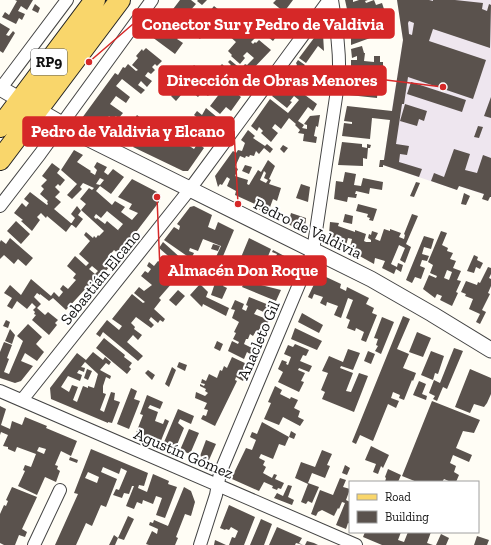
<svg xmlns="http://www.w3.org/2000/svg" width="491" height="545" font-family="'Zilla Slab',serif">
  <rect width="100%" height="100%" fill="#fffdf5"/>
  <path fill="#eee6ef" d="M397,0H491V197L459,186L457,190L383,165L403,40Z"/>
  <path fill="#5a524d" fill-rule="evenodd" d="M15,0H33L27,10L21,6L18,11L25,14L22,20L19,18L16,24L2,17L5,12L9,15L17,1Z
    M180,0H191L196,4L189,12L192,14L189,19L186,17L182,22L170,13Z
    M198,0H207L202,5L197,1Z
    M276,0H293L284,12L273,3Z
    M345,0H353V2L359,0H368L365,1L366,3L374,0L376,5L382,3L384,9L355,18L356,20L368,16L369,18L381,14L385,26L383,27L384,30L380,31L381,34L351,45V38L353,37Z
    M397,0H429L433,1V0H455L483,3L482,9L487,11L489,4L491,5L490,48L433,29L429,41L486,60L473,99L408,77L404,104H402L396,144L409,146L407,155L400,154L399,162L422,169L419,177L383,165V167H379L380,160H384L390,120L372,118L370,139L342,136L344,123L352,124V122L344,121L347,106L392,111L403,40ZM409,21L414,23L412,35L409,34L408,23Z
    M35,4L40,8L38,13L32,10Z
    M214,6L229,18L231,16L256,37L251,42L253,44L255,42L256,43L259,40L271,50L251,71L250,70L247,74L249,76L247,80L250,83L242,92L238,87L234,91L241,97L231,111L226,107L220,114L210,106L220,93L214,88L208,96L202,91L208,84L203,79L197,87L203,91L198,97L187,88L176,101L171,96L194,65L205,75L212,66L217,70L222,64L227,69L231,65L228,62L230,60L241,69L245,64L247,65L254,58L247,52L243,56L245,58L240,64L231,56L232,55L228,51L236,42L221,29L225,23L210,11Z
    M283,14L290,19L273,41L268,37L272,31L268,28L277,16L280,18Z
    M168,17L180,26L177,30L179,32L177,35L179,37L177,39L183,43L175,54L152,37Z
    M0,23L10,29L6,35L9,36L13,31L15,33L3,53L0,51Z
    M187,23L192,26L194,23L205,32L200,39L184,27Z
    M317,34H323L324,51L318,46L306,63L299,58Z
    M362,46L364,53H365L364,61L374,62V56H380V62H383V67H379V74H375V80L358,79L359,73H351V60H357V56L352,58L351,49Z
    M146,48L162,61L157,66L155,64L152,67L155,70L151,74L148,72L145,76L152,81L147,87L141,81L138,85L145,90L141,94L122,79L116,86L130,97L126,103L116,96L110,104L123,113L118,119L116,116L113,119L109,116L103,124L100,121L95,128L83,122L82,118L115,73L118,75L123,67L125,68L128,64L136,71L138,70L132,65L138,58L136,56L142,49L143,51Z
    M298,60L305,65L303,68L315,77L324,67L323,76L313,90L306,84L303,88L307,92L305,95L317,104L313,111L308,107L298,121L304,125L302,128L307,129V125L304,124L310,116L320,115L318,127L316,126L314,136L317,137L316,143L303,141L304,134L298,133L300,130L295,125L296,124L289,118L281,129L275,124L272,128L278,133L271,142L261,133L263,131L259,127L257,131L251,126L270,99L288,113L299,100L294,96L290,101L292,102L287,108L272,96L290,71L292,72L297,65L296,63ZM306,77L309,80L306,84L302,81Z
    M350,82L378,86L377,98L349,95Z
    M411,82L466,100L462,112L407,94Z
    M491,97V118L484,116Z
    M405,104L427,111L424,121L419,119L417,126L400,121Z
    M206,108L218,118L210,128L194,115L197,111L202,115Z
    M137,115L154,129L150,134L153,136L157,130L162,134L155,142L157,143L167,130L169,132L165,137L169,140L165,145L168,146L176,139L179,142L186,133L189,135L187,139L190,141L188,145L194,149L198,143L204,148L188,171H183L133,147L141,136L134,131L137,126L132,122Z
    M478,126L483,127L479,138L474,137Z
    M248,130L255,136L253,138L265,146L267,144L273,149L270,153L264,148L259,154L256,151L254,156L250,155L249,157L246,156L245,158L240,156L235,167L238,169L235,176L248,180L247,184L249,185L258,170L261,172L268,160L275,166L269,179L271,180L269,184L281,188L277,201L273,199L269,210L265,209L264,212L256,208L257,205L235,195L236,191L227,186L230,179L227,177L222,185L220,184L218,187L215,176L233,151L236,153L238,150L242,151L245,143L241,140ZM264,171L266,173L264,178L268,180L266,183L260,180Z
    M342,142L362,144V147L367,148V144L371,145L370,148H368L367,159L363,158V166L338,165Z
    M283,145L288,148L284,153L280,149Z
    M454,149L470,154L465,170L477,173L483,155L491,158V197H490L488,201L482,199L484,194L459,186L457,190L431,181L434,173L444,177Z
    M74,150L83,155L77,162L91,171L90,172L95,175L97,170L94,167L97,162L107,167L104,172L108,175L113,169L124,177L111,194L100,186L96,191L112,205L115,201L125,207L121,212L132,220L138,213L129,209L132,204L118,197L132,179L157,192L159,202L130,240L132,241L126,249L124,248L119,254L114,250L108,257L109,258L104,263L109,267L93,288L89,285L66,310L53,298L49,301L40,294V295L37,293L34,297L41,304L37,308L45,315L48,312L58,320L55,323L57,325L49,335L32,320L36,315L34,314L35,312L33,310L36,307L32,303L27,309L17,301L12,309L7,306L12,298L4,293L10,285L21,295L31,279L51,296L54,292L59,297L63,292L60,289L63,285L68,289L76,280L73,278L76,274L67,266L75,256L86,266L89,263L79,254L90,241L84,235L86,232L93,238L94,236L96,238L98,235L99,236L104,231L81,210L86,204L80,199L89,188L92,190L94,188L83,183L80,187L82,189L72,199L67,195L77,184L61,170ZM100,178L104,180L100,185L96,184ZM107,211L123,224L118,230L119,231L107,221L105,224L97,218L96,219L94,217L96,214L101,218ZM92,266L98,271L95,274L89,269Z
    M52,163L60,169L57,173L65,180L60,186L58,184L55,187L60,192L55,197L61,202L54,209L72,224L66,232L47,216L46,218L41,213L37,217L40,220L32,231L21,221L23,220L14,213L22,203L26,207L29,203L24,199L30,192L47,205L48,204L47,202L48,201L40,194L44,189L41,186L47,180L42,176Z
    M245,165L252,167L249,174L242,171Z
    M345,172L356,174L354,185L361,186L363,178L383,182L382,190L370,188L369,194L356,191L355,194H357L356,198L348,197L347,202L334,199L336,181L343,182Z
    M416,182L420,183L414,197L410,196Z
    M301,184L310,187L308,202L296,198Z
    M464,193L470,196L466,205L461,204Z
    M358,204L377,209L373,221L369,220L370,218L367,217L368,214L356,211Z
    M77,206L81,211L78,215L83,219L76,228L71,224L75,218L71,214Z
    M194,206L212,215L208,227L215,230L218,222L234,230L221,261L215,259L221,246L203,239L198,251L190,248L189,251L194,253L192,257L203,261L198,273L185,262L187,256L164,240L174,227L179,230L180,226L177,224L190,207Z
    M291,213L306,218L305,229L301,231L288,224Z
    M345,214L353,216L352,224L343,222Z
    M412,214L418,216L406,244L411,247L405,263L400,260L405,248L399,245L391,264L397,267L398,263L403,265L401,272L396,269L394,274L382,268L385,261L375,258L374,264L356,254L357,250L350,247L352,239L348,238L345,249L337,245V240L332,239L329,234L330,222L339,223L338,226L355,232V230L366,234L364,241L366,242H371V240L368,238L369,234L371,235L372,231L378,233L375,239L380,241L384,229L390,231V229L401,233L399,237L404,239L405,235L404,234Z
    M16,221L30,234L21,244L7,231Z
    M441,231L447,233L442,245L448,248L447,251L453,253L450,259L456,261L453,268L461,271L457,280L461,281L456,292L458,293L452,306L440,300L442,296L437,294L435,298L423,289L429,275L436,278L437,276L430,273L433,265L428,262ZM447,270L452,272L449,280L444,278Z
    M424,236L434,239L431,249L424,247L422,254L429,256L427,261L422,260L420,266L425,268L421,279L415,277L412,283L406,280Z
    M10,238L33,258L26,266L18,259L14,264L4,255L0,259V242L1,240L6,244Z
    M249,238L271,249L260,276L237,267Z
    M163,242L183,260L178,265L182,268L171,281L173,282L159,298L161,300L154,309L165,319L163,322L160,320L158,323L151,317L149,320L154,325L151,328L136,317L131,323L135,327L134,329L142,335L138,340L133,335L127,342L143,356L138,361L103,332L100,337L96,334L107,320L119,330L122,326L112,319L132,294L143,303L145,302L134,293L139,287L144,291L152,285L141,276L145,271L148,273L151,269L147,266L149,262L154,266L158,261L160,262L165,257L172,263L174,261L159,248Z
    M213,244L220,246L218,251L211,249Z
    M273,250L290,259L292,264L285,282L268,274L277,254L272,252Z
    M474,255L478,257L477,260L483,263L480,269L476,267L474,273L467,271Z
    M488,267L491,268V274L489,278L491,279V286L488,293L490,294L482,310L486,312L480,324L476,322L480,314L469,309L473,299L465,296L466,294L461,292L466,281L477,285L478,282L480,283Z
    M215,276L225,280L223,286L227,288L222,299L211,295L215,283L212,282Z
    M324,276L341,284L340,288L346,291L347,287L369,298L366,304L374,308L372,313L377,315L366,342L361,340L364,332L356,328L355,331L347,328L350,320L346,318L353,300L348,298L341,318L334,315L338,306L327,302L326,306L320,303L323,297L314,294L312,299L308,297L316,280Z
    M246,279L261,285L281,290L276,301L242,287Z
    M200,284L208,292L206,297L229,308L226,316L203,304L202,307L190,295Z
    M178,290L185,296L176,306L169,300Z
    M249,297L274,307L270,315L257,309L254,314L269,320L263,334L256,331L253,336L250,334L248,339H246L244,344L256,350L253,356L247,352L244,359L228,351L232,341L238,344L239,342L233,339L236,333L234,332L239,322L232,318L235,310L231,309L235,300L244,304L242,309L246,311L248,306L246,305Z
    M302,313L323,325L319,333L298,322Z
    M403,316L410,319L397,349L409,354L403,368L416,373L413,381L412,380L404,400L399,398L400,395L393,392L391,398L399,401L396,408L388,404L373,441L360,435L356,444L352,442Z
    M382,317L394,322L381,354L375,351L378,346L376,345L378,339L374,338Z
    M6,320L10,322L8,328L3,326Z
    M28,324L42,337L36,344L44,352L37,361L25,353L21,361L33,366L21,381L15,383L0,378V352L4,342L12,345L7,358L9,359L4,372L9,374L23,341L17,336Z
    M295,328L322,341L317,350L291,339Z
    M10,329L15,335L12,344L5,341Z
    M417,332L431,338L423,357L409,352Z
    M104,338L125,355L124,357L132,363L129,367L131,369L127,374L96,348Z
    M217,341L223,344L220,351L214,348Z
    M295,344L309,350L306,356L303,355L300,361L312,366L309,372L299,368L298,370L305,373L301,381L304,382L299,392L278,382L283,372L278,369L282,360L287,362L286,364L288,365L291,357L284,354L288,345L293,347Z
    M454,348L463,351L447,389L443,387L437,401L433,399L435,396L429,393L434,380L440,383Z
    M348,349L360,353L353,370L341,366L340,368L353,373L346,391L351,392L359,373L368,376L354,412L322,399L325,392L321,390L328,373L322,371L329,356L343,362Z
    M368,351L375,354L371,364L364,361Z
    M431,351L444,356L438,374L435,373L433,380L421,375Z
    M93,352L103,360L105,357L111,362L109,365L106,363L100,370L111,376L110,379L106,377L103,386V393L106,394L100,410L104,412L111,392L115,393L114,400L120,402L112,423L108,422V423L51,399L50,388L77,353L86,360ZM85,362L98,374L94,388L88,386V388L83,386L77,402L73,400L78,387L72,385L69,392L61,387L68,376L80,381L82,375L77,373L79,370L84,372L85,368L81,367Z
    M232,357L249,365L243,381L236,377L235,380L237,381L215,426L201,419L203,415L206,416L208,410L204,409L207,403L195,398L196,392L205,396L208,393L205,391L206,389L200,386V384L204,386L205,384L201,383L202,379L206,381L209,374L217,378L220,370L222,371L224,366L227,368Z
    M179,362L187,365L185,371L177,367Z
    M172,367L176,370L169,387L165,384Z
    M87,369L92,371L88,380L84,378Z
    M470,369L491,378V394L487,403L484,407L474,404L470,413L455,407Z
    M148,370L155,375L152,380L145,373Z
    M419,381L426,384L422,394L427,396L426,400L413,395Z
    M275,386L282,390L280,394L290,399L291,397L298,400L294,408L300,411L298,417L304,420L300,426L283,417L279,425L264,419L271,403L268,402Z
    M131,388L137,391L134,399L140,401L129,429L117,424Z
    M147,395L163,402L160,409L150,405L148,408L158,412L155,421L163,424L165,419L169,421L160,443L136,433L143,415L140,414Z
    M432,401L480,420L474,433L463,431L456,448L472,455L469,462L453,455L450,463L456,466L454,472L459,475L456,482H451L444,479L442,482H417L402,476Z
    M0,406L6,409L1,425L10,429L12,421L22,425L25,417L47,426L46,428L77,441L71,456L61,451L55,465L58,466L57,469L60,471L56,482L45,477L37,495L18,486L25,471L23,470L25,465L31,467L36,454L17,447L15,452L8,449V447L3,446L8,435L1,432L0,435ZM39,447L46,449L44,454L37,451Z
    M178,409L194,416L191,424L180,419L178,423L184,428L174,452L162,447Z
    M262,422L289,437L285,446L279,444L273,459L261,454L259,458L265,461L263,465L266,467L263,473L272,478L274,474L277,475L275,479L284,483L281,489L278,488L277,490L272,488L273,486L264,482L259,491L232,479V477L246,448L252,450L256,440L250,437L252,432L257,434Z
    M189,429L199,433L190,454L180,450Z
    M291,431L296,434L294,439L289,437Z
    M206,440L216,444L209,460L200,456Z
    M371,446L389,455L383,468L381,466L378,474L373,472L376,464L365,460Z
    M91,449L148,473L144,486L139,485L138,488L147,492L153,474L169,481L168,484L177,487L165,518L156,515L162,498L156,496L153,504L143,500L142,504L137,502L134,509L126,506L134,486H132L129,494L124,493L122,498L113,495L116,489L119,490L127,471L121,468L119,474L103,467L101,472L117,479L106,507L101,505L92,526L86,523L76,545H55L78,494L74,493ZM88,472L99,477L97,483L85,478Z
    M322,450L332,454L327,465L330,466L325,478L312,473L308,483L319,487L312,503L308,501L306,504L301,502L308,484L295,478L301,462L315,467Z
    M70,457L78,460L77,463L69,460Z
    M345,465L350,468L347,475L342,473Z
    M388,469L401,475L398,482H385L386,478L385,477Z
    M340,478L346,480L343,487L350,489L346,500L350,502V524L348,523L346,529L336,525L345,503L342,502L339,509L338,508L334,516L322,510L318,512L316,516L311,514L320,490L333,495Z
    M288,485L292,486L288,497L294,500L292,505L274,498L277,493L283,496Z
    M12,487L37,497L22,529L27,532L25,537L19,535L15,545H4L0,543V514L4,505L6,506L8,501L6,500Z
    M184,487L191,491L195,502L191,516L185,514L176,537L178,538L175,545H149L146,544L152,531L157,534L158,529L149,525L150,522L153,523L154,520L168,526Z
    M229,505L255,517L244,545H229L232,537L235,538L238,531L231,527L229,530L226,529L225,530L220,528Z
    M128,516L134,519L124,540L118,538Z
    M261,519L272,524L264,545H250Z
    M277,527L302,538L299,543L303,545L296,543L295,545H269Z
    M365,532H401L398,540L404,542L408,532H419L422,533L423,532H431L427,543L433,545H382L363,537Z
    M441,534L449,538L446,545H436Z
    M114,535L118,538L115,545H109Z
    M477,536L489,540L487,545H474Z
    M215,540L226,545H214Z
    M307,541L314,543L318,545H305Z"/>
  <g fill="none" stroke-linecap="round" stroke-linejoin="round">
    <g stroke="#444" stroke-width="14">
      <path id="minor" d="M1,88L67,0
        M0,206L40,154L152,0
        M0,391L356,545
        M22,400L190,189L329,0
        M34,545L60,490
        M200,545L216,495L220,473L313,251L339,77C340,50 336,26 332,0"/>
    </g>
    <g stroke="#444" stroke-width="17">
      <path id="tertiary" d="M0,88L81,135L371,279L432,314L491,350"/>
    </g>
    <g stroke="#222" stroke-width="22">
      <path id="primary" d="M0,127L95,0
        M0,160L120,0"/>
    </g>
    <use href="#minor" stroke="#fff" stroke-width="12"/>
    <use href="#tertiary" stroke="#fff" stroke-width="15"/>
    <use href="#primary" stroke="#f9d66b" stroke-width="20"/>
  </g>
  <g text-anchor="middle" stroke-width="4" stroke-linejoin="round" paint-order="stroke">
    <rect fill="#fff" stroke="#585858" stroke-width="1" x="31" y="49" width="36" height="26" rx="3"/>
    <g font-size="15" font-weight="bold" fill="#111">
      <text x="49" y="67">RP9</text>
    </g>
    <g font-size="16" fill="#111" stroke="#fff">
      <text transform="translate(308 228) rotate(26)" y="6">Pedro de Valdivia</text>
      <text transform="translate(100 277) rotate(-51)" y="6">Sebastián Elcano</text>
      <text transform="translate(258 340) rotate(-67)" y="6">Anacleto Gil</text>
      <text transform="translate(184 453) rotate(23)" y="6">Agustín Gómez</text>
    </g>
  </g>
  <path fill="none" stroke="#d62828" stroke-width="1.5" d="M89 62L133 24M443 87L386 80M238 204L234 131M157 197L160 270"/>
  <g fill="#d62828" stroke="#fff" stroke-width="1.5">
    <circle cx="89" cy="62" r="4"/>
    <circle cx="443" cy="87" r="4"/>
    <circle cx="238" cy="204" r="4"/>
    <circle cx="157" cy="197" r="4"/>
  </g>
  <g fill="#d62828" stroke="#d62828" stroke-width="1.5">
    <rect x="133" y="9" width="261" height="29" rx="4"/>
    <rect x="159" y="66" width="227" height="29" rx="4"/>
    <rect x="23" y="117" width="211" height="29" rx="4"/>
    <rect x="160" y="256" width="166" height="29" rx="4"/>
  </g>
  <g font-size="17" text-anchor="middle" font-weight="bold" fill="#fff">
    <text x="263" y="30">Conector Sur y Pedro de Valdivia</text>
    <text x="272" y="86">Dirección de Obras Menores</text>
    <text x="128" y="137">Pedro de Valdivia y Elcano</text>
    <text x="243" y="276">Almacén Don Roque</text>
  </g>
  <rect x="349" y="481" width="130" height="52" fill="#ffffff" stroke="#a0a0a0"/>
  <rect x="357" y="494" width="20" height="6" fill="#f9d66b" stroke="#a0a0a0"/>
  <text x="385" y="501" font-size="12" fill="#111111">Road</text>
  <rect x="357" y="511" width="20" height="12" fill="#5a524d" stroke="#a0a0a0"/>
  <text x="385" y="521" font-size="12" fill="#111111">Building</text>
</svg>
